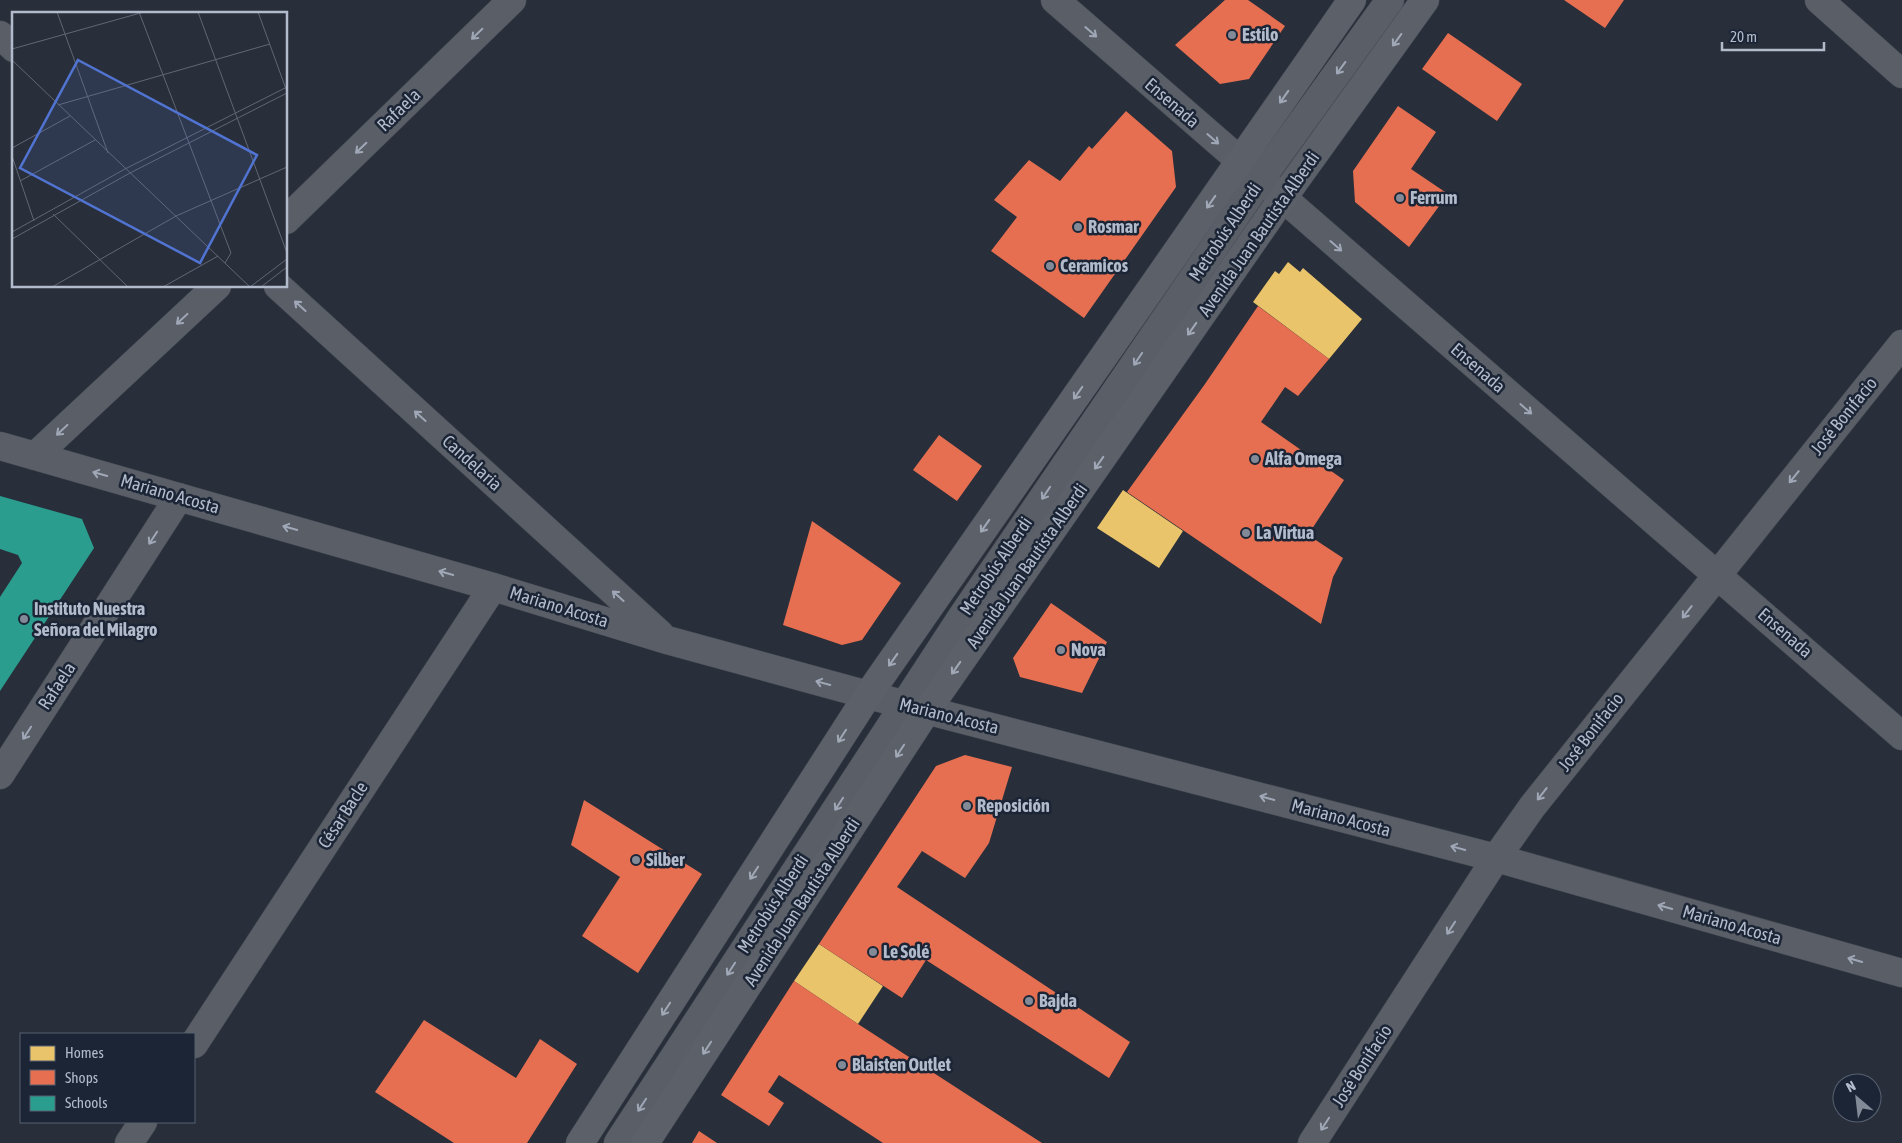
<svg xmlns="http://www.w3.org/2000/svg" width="1902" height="1143" font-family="'Asap Condensed',sans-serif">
  <rect width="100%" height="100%" fill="#292f3a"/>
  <path fill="#e9c46a" d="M1288,262L1300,272L1303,268L1362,319L1329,359L1253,302L1275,271L1279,274Z
    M1123,490L1183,531L1159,568L1097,528Z
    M819,944L883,986L858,1024L794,981Z"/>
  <path fill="#e76f51" d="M1225,0H1248L1285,26L1249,79L1220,84L1175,45Z
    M1564,0H1624L1605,28Z
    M1448,33L1522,84L1497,121L1422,69Z
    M1398,106L1436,132L1411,169L1448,194L1409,247L1355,202L1353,171Z
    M1126,111L1172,151L1176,187L1084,318L991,251L1017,217L994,200L1029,160L1060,181L1089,146L1092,149Z
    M1258,306L1329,359L1298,396L1285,387L1261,422L1344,480L1308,535L1343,558L1333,577L1321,624L1127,492L1205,384Z
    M939,435L982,466L957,501L913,470Z
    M812,521L901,583L862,640L842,645L783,625Z
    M1051,603L1107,642L1082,693L1020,677L1013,658Z
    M965,755L1012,767L989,843L965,878L922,851L897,887L1130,1042L1109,1078L926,960L902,998L819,944L936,766Z
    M584,800L702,874L638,973L582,936L620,877L571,845Z
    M794,981L858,1024L1042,1143H883L779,1075L768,1092L784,1103L769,1126L721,1095Z
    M424,1020L516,1078L540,1039L577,1064L527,1143H454L375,1092Z
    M699,1131L717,1143H692Z"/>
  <path fill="#2a9d8f" d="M0,496L82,519L94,548L0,691V597L22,563L18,555L0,549Z"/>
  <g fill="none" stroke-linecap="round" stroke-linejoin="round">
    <g stroke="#454a52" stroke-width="29">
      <path id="minor" d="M1055,0L1902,736
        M1819,0L1902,74
        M0,35L14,48
        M286,220L512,0
        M278,286L660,634
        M0,446L493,587L667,640L868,695L1496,858L1902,973
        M35,456L217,286
        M0,775L179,497
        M194,1044L493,587
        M129,1143L143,1122
        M618,1143L963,615L1260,180L1390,0
        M1312,1143L1496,858L1532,807L1902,344"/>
    </g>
    <g stroke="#464c56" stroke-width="29">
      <path id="major" d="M580,1143L868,695L1352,0
        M645,1143L927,710L1282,199L1425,0"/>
    </g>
    <use href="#minor" stroke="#595e67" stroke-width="28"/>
    <use href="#major" stroke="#5c6069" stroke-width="28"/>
  </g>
  <defs><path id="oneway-shaft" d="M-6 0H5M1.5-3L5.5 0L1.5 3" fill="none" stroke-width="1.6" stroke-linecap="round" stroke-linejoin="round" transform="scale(1.25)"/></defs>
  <g stroke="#a0a8b7">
    <use href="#oneway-shaft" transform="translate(1091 32) rotate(41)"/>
    <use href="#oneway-shaft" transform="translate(477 34) rotate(136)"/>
    <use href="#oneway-shaft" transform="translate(1341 68) rotate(126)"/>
    <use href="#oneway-shaft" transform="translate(1213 139) rotate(41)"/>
    <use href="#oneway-shaft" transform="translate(361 148) rotate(136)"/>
    <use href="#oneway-shaft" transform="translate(1336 246) rotate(41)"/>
    <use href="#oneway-shaft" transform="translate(300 306) rotate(-138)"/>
    <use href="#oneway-shaft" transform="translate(182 319) rotate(137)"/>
    <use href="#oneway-shaft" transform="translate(1138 359) rotate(124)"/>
    <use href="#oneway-shaft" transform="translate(1526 409) rotate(41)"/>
    <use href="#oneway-shaft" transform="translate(420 416) rotate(-138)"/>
    <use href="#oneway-shaft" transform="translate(62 430) rotate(137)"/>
    <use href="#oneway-shaft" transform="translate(100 474) rotate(-164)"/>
    <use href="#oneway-shaft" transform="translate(1794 477) rotate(129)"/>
    <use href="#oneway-shaft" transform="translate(1046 493) rotate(124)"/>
    <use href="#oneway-shaft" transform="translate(290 528) rotate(-164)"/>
    <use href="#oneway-shaft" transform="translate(153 538) rotate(123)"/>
    <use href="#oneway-shaft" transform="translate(446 573) rotate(-164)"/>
    <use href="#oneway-shaft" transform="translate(618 596) rotate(-138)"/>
    <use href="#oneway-shaft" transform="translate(1687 612) rotate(128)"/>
    <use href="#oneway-shaft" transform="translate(823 683) rotate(-165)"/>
    <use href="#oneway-shaft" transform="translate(27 733) rotate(123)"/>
    <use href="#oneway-shaft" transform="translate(1542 794) rotate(128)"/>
    <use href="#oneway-shaft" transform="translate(1267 798) rotate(-165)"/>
    <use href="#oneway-shaft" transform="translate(839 804) rotate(123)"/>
    <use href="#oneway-shaft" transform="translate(1458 848) rotate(-165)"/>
    <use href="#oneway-shaft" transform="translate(1665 907) rotate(-164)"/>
    <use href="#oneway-shaft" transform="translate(1451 928) rotate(123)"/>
    <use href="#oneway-shaft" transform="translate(1855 960) rotate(-164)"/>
    <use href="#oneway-shaft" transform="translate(731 969) rotate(123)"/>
    <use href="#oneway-shaft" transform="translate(642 1105) rotate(123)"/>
    <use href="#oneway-shaft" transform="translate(1325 1124) rotate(123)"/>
  </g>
  <g stroke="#a1a9b7">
    <use href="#oneway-shaft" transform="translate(1397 40) rotate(126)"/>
    <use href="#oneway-shaft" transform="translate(1284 97) rotate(125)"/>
    <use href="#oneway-shaft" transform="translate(1211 202) rotate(125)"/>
    <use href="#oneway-shaft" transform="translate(1192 329) rotate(125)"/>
    <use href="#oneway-shaft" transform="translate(1078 393) rotate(125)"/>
    <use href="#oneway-shaft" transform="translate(1099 463) rotate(125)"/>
    <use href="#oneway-shaft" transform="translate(985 526) rotate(125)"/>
    <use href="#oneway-shaft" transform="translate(893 660) rotate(125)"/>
    <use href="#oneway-shaft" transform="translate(956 668) rotate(125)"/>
    <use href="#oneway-shaft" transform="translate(842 736) rotate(123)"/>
    <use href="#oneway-shaft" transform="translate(900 751) rotate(123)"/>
    <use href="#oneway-shaft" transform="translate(754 873) rotate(123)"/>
    <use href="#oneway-shaft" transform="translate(666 1009) rotate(123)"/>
    <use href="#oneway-shaft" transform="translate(707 1048) rotate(123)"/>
  </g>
  <g fill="#828a98" stroke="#1b2535" stroke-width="2">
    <circle cx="1232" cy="35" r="5"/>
    <circle cx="1400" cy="198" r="5"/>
    <circle cx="1078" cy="227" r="5"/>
    <circle cx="1050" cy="266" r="5"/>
    <circle cx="1255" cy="459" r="5"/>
    <circle cx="1246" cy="533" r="5"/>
    <circle cx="24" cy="619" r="5"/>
    <circle cx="1061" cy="650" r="5"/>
    <circle cx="967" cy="806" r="5"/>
    <circle cx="636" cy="860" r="5"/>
    <circle cx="873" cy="952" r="5"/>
    <circle cx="1029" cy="1001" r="5"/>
    <circle cx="842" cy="1065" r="5"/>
  </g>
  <g text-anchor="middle" stroke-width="5" stroke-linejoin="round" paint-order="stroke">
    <g font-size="18" font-weight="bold" fill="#b2bbcb" stroke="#1b2535" text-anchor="start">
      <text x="1242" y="41">Estílo</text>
      <text x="1410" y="204">Ferrum</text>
      <text x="1088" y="233">Rosmar</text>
      <text x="1060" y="272">Ceramicos</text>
      <text x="1265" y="465">Alfa Omega</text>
      <text x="1256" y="539">La Virtua</text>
      <text x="34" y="615">Instituto Nuestra<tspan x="34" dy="21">Señora del Milagro</tspan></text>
      <text x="1071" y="656">Nova</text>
      <text x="977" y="812">Reposición</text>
      <text x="646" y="866">Silber</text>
      <text x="883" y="958">Le Solé</text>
      <text x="1039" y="1007">Bajda</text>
      <text x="852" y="1071">Blaisten Outlet</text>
    </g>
    <g font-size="18" fill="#b2bbcb" stroke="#1b2535">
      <text transform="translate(1172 103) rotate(41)" y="6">Ensenada</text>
      <text transform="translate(399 110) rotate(-44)" y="6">Rafaela</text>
      <text transform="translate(1225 232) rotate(-56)" y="6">Metrobús Alberdi</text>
      <text transform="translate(1259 234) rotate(-55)" y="6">Avenida Juan Bautista Alberdi</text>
      <text transform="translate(1478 368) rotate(41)" y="6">Ensenada</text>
      <text transform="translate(1844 416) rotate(-51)" y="6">José Bonifacio</text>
      <text transform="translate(472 463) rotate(42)" y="6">Candelaria</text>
      <text transform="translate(170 494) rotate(16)" y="6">Mariano Acosta</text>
      <text transform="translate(996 566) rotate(-56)" y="6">Metrobús Alberdi</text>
      <text transform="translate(1027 566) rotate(-55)" y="6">Avenida Juan Bautista Alberdi</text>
      <text transform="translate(559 607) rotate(17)" y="6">Mariano Acosta</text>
      <text transform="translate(1785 633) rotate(41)" y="6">Ensenada</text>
      <text transform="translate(57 686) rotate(-57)" y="6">Rafaela</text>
      <text transform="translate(949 716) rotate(14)" y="6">Mariano Acosta</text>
      <text transform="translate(1591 732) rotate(-52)" y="6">José Bonifacio</text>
      <text transform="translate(343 815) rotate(-57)" y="6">César Bacle</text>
      <text transform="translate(1341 818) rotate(15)" y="6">Mariano Acosta</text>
      <text transform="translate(802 902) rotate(-57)" y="6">Avenida Juan Bautista Alberdi</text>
      <text transform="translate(773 904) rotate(-57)" y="6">Metrobús Alberdi</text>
      <text transform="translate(1732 925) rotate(16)" y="6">Mariano Acosta</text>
      <text transform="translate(1362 1066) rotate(-57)" y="6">José Bonifacio</text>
    </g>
  </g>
  <g transform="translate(12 12)">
    <rect width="275" height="275" fill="#292f3a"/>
    <path fill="none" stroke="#606774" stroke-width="1" d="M45,0L96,141M127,0L219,241L213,251M186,0L275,241M246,0L274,77M0,37L132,0M0,48L238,275M46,93L258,32M0,136L58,104M0,144L22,209M8,169L83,128M41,202L116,275M0,220L113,157L275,75M0,227L118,161L275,81M40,275L164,204L275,155M151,275L206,244M238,275L275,247M249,275L275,255"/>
    <path fill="#5174d3" fill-opacity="0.15" stroke="#5174d3" stroke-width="2.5" d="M66,48L245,143L188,251L8,156Z"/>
    <rect width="275" height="275" fill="none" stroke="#b2bbcb" stroke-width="2.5"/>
  </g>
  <rect x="20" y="1033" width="175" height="90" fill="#1b2535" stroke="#576171"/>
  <rect x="30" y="1046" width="25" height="15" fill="#e9c46a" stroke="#576171"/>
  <text x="65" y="1058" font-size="15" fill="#b2bbcb">Homes</text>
  <rect x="30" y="1070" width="25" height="15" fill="#e76f51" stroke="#576171"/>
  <text x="65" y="1083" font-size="15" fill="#b2bbcb">Shops</text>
  <rect x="30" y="1096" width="25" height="15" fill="#2a9d8f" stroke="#576171"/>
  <text x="65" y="1108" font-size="15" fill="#b2bbcb">Schools</text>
  <g transform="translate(1857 1098) rotate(332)"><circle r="24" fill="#1b2535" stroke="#576171"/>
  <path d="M0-4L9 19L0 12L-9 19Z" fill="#828a98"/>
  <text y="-8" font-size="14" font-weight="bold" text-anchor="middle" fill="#b2bbcb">N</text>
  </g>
  <path d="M1722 42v8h102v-8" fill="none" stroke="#b2bbcb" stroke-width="2.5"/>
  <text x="1730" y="42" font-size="15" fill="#b2bbcb" stroke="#1b2535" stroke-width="4" paint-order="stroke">20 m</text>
</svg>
